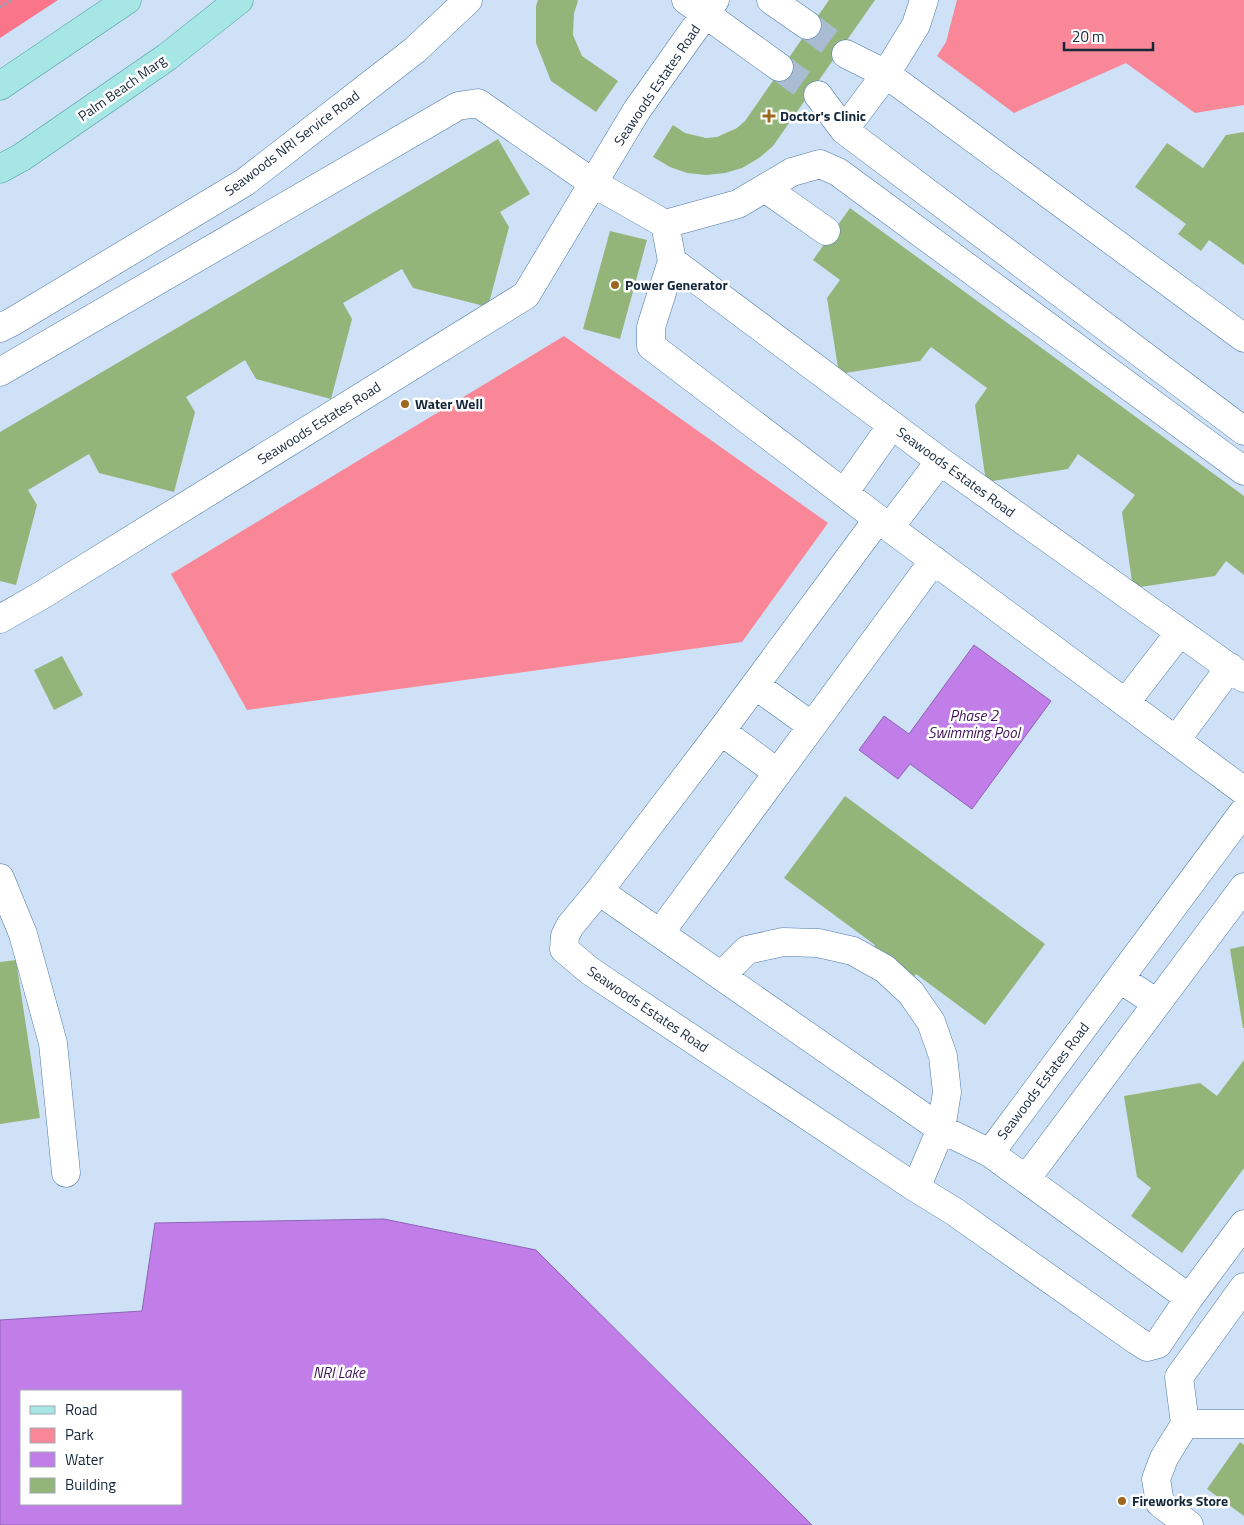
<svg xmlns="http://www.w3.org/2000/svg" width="1244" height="1525" font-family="'Titillium Web',sans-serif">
  <rect width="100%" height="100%" fill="#cee1f6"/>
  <path fill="#fa8798" d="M957,0H1244V105L1195,113L1126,63L1014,113L937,56L946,42Z
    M564,336L828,523L742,642L247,710L171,574Z"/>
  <path fill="#fa748a" d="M0,0H58L0,38Z"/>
  <path fill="#c17ee9" stroke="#8d64b5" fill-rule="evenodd" d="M974,645L1051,701L972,809L910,764L898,779L859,750L884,716L909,734Z
    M384,1219L536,1250L812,1525H0V1320L142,1311L155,1223ZM181,1391V1504H21V1391Z"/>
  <path fill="#94b57a" d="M538,0H577L578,1L574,13L573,35L582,56L618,81L596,112L551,81L536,43V6Z
    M829,0H875L773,146L759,158L742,168L725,173L706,175L687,173L670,167L653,157L673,125L685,133L706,138L717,137L737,128L745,121Z
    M1244,132V265L1209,240L1201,251L1178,234L1186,224L1135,187L1167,143L1203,168L1226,135Z
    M498,139L530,194L500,212L509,227L488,307L413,288L402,269L343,303L352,319L331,399L256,379L245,360L186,397L195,412L174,492L99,473L89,454L28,490L37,505L16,585L0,581V432Z
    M850,208L1244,496V575L1226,561L1215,576L1133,588L1122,512L1135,495L1078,454L1068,469L986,482L975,405L987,388L931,347L920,361L839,374L827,298L840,280L813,260Z
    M610,231L647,240L620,339L583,329Z
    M62,656L83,695L54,710L34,670Z
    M845,796L1045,944L985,1025L916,974L910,981L872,953L875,945L784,878Z
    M1244,946V1028H1243L1230,949Z
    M16,960L40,1118L0,1124V962Z
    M1244,1060V1168L1182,1253L1131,1216L1151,1188L1137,1177L1124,1096L1200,1083L1217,1096Z
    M1240,1442L1244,1445V1516L1207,1489Z"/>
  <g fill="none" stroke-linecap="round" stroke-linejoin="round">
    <path stroke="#a9bcd1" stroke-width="28" stroke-dasharray="28 14" stroke-linecap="butt" d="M807,25L846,54
      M779,67L818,95"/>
    <g stroke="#4d79a8" stroke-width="29">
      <path id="minor" d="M686,0L779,67
        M771,0L807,25
        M846,54L886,74L1244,338
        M818,95L844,130L1244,431
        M844,130L886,74L916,25L924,0
        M765,188L826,231
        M665,224L738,204L792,172L820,164L838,172L1244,471
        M672,261L940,461L1244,678
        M0,328L12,322L245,182L415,50L468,0
        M0,372L458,106L478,103L593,183L665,224L672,261L651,327V346L878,519L1244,791
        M844,493L892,425
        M878,519L721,731L599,891L570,926L565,936L564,949L590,971L916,1188L955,1212L1136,1340L1147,1347L1158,1344L1189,1298L1244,1224
        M890,527L940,461
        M0,619L42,595L526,295L637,110L715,0
        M755,685L812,726
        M1126,702L1180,632
        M721,731L778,773
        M1176,740L1230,667
        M0,878L23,934L53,1043L66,1173
        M599,891L941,1129L990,1153L1189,1298
        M660,933L934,560
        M721,976L747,950L783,942L818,943L853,951L885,969L911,993L931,1022L943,1056L947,1092L941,1129L916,1188
        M1120,979L1157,1003
        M990,1153L1244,811
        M1026,1179L1244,887
        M1185,1424H1244
        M1189,1525L1160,1503L1156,1479L1164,1458L1185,1424L1179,1377L1244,1287"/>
    </g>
    <g stroke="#4c999e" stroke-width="29">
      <path id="primary" d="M0,86L127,0
        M0,169L22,157L167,57L239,0"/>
    </g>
    <path stroke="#92a5ba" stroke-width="3" stroke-dasharray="2.5 2.5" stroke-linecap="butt" d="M0,7L12,0"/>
    <use href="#minor" stroke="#fff" stroke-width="28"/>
    <use href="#primary" stroke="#a6e7e5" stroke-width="28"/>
  </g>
  <g fill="#9b681d" stroke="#fff" stroke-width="2">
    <path d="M766.5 108.5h5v5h5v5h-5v5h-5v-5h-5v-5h5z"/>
    <circle cx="615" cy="285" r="5"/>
    <circle cx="405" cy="404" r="5"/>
    <circle cx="1122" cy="1501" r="5"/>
  </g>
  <g text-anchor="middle" stroke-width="5" stroke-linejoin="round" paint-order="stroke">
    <g font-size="14" fill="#15273b" stroke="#fff">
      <text transform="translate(657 85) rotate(-56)" y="5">Seawoods Estates Road</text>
      <text transform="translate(122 88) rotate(-35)" y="5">Palm Beach Marg</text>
      <text transform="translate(292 143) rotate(-37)" y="5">Seawoods NRI Service Road</text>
      <text transform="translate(319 423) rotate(-32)" y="5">Seawoods Estates Road</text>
      <text transform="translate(956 472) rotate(36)" y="5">Seawoods Estates Road</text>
      <text transform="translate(648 1009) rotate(34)" y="5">Seawoods Estates Road</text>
      <text transform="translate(1043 1081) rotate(-53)" y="5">Seawoods Estates Road</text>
    </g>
    <g font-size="14" font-weight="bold" fill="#15273b" stroke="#fff" text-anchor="start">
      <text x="780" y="121">Doctor's Clinic</text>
      <text x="625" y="290">Power Generator</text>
      <text x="415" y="409">Water Well</text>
      <text x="1132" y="1506">Fireworks Store</text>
    </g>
    <g font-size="15" font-style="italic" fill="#3f1356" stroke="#fff">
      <text x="974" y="721">Phase 2<tspan x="974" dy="17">Swimming Pool</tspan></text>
      <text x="339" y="1378">NRI Lake</text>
    </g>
  </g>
  <rect x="20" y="1390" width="162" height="115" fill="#ffffff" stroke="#a1a9b1"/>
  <rect x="30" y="1406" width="25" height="8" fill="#a6e7e5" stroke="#a1a9b1"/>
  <text x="65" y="1415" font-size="15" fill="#15273b">Road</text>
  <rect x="30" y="1428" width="25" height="15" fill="#fa8798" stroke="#a1a9b1"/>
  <text x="65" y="1440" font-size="15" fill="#15273b">Park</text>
  <rect x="30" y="1452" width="25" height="15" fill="#c17ee9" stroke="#a1a9b1"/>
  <text x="65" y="1465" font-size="15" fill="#15273b">Water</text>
  <rect x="30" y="1478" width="25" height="15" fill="#94b57a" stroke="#a1a9b1"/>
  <text x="65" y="1490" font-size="15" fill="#15273b">Building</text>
  <path d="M1064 42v8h89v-8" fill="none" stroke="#15273b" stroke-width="2.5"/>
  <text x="1072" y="42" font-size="15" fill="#15273b" stroke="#ffffff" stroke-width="4" paint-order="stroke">20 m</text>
</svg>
